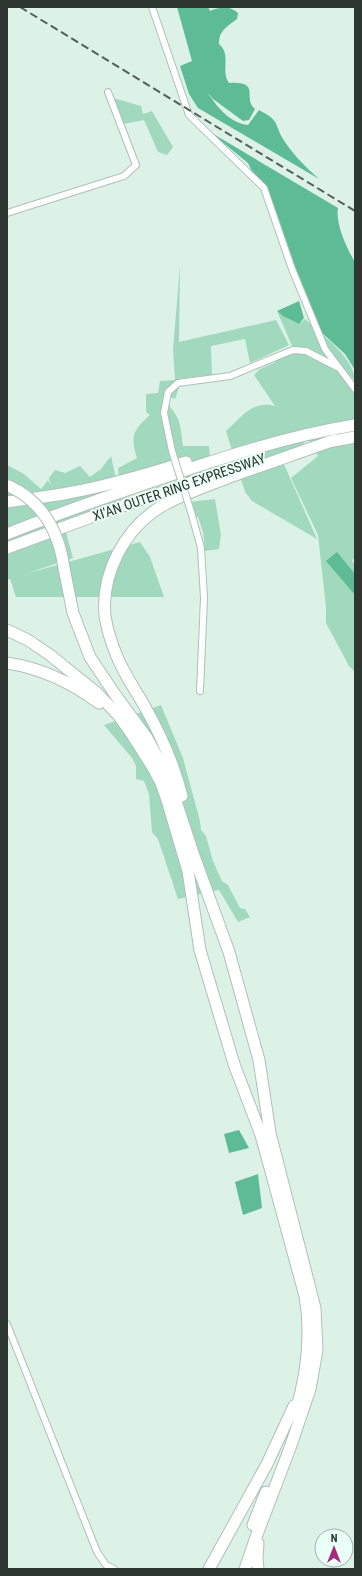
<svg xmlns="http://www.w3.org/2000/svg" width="362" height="1576" font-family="'Roboto Condensed',sans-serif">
  <rect width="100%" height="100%" fill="#ddf2e7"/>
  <path fill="#a0d9be" d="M113,98L141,106L143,114L152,111L173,147L167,155L158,152L144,120L123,124Z
    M180,266L179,342L276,320L289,345L250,363L245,339L211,346L212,375L177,379L181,382L175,399L170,397V407C181,418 181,431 183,446H209L213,487L186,488L184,471L119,478L118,468L137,458C130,436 133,430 150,415L146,412V394L158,393L160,381L175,380L173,349Z
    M277,311L283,316L299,324L305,319C321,334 355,358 355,381L336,360L292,346Z
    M300,351L334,363L355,387V557L352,561L355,564V672L349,666L326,623V607L318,535L291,478L318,456L308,439L283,462L317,539L252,501L245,492L226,431C242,417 252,400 275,406L254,375L260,369L274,363L282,356Z
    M111,456L122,506L63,521L73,558L25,574L140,542L150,557L164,597H16L10,579H7V465L24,474L41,489L48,480L51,486L49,478L55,470L65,473L80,466L90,477L101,469Z
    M215,499L221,535L219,549L205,551L203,532L198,517L191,516L194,508H188L189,502Z
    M161,705L183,758L200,821L201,830L206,836L213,861L222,881L228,885L240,908L245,909L250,917L238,922L219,890L178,899L158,839L152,832L149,794L144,781L136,779V766L132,758L104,725Z"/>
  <path fill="#5dbc95" d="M177,7H208L210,11C220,7 229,5 238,13L237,19C228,26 218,31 219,44C232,55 220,71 229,83C262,81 242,98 255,109L249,120L243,121L213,99L208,93C217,107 230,123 248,125L259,110C282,122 273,124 285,142C295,157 307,168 319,179L198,108L189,94L180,66L192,61Z
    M210,132L338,208C335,223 347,249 355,262V370L345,354L309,321L291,256L248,163Z
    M299,301L304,318L299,324L283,316L277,311Z
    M337,552L355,574V595L326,561Z
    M239,1130L249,1148L229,1153L224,1134Z
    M258,1174L262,1208L243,1215L235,1182Z"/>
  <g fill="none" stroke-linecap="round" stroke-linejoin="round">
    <g stroke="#adc1b7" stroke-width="8">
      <path id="street" d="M152,7L189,115L264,188L292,269L325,349L355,389
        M7,213L124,176L136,165L108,92
        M172,451L164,413L168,392L178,383L230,376L293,350L306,351L337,367
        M191,512L201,548L204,598L200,691
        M7,1324L97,1552L106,1565L114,1569"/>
    </g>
    <g stroke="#adc1b7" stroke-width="13">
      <path id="highway" d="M328,442L355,437
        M7,502C27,499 48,497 68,493C108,486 148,474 186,462
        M7,534C56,514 106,497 156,480C221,458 287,436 355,425
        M7,548L102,513L221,472
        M64,568L73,613L90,657L114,693L147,738L168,777L194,856L229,952L259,1060L270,1133L315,1308L317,1350L310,1389L290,1448L256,1537L245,1569
        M7,630L28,640L50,655L97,693L119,716L131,733L152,766L161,783L167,800L188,871L200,950L234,1064L261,1135L305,1296C312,1337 307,1375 295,1414
        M7,663C41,668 72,683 99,703
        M182,796C174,765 161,735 145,707C135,689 123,673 116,654C111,642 107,629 105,616C101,573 125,528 162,506C188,491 218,482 246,471C276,461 305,450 335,440
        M253,1525L266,1492
        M209,1569L267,1464L294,1406
        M258,1569L257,1558L258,1543"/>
    </g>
    <use href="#street" stroke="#fff" stroke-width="6"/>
    <use href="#highway" stroke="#fff" stroke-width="11"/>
    <path stroke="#545f59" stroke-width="2" stroke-dasharray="8 4" stroke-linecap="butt" d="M20,7L355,211"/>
    <g stroke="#adc1b7" stroke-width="8" stroke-linecap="butt">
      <path id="street-bridge" d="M172,451L191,512"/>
    </g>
    <g stroke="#adc1b7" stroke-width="13" stroke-linecap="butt">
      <path id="highway-bridge" d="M9,486C43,502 59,532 64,568"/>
    </g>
    <use href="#street-bridge" stroke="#fff" stroke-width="6"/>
    <use href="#highway-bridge" stroke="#fff" stroke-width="11"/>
  </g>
  <g text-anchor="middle" stroke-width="4" stroke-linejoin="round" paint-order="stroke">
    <g font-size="14" fill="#2e3632" stroke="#eafff5">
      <text transform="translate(179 487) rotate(-19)" y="5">XI'AN OUTER RING EXPRESSWAY</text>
    </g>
  </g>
  <rect width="362" height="1576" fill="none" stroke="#2e3632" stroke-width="16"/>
  <g transform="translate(334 1548)"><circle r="19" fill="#eafff5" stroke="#9fafa7"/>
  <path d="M0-3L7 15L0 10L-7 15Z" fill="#a62a7d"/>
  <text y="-6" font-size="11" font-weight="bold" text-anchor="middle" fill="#2e3632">N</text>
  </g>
</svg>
